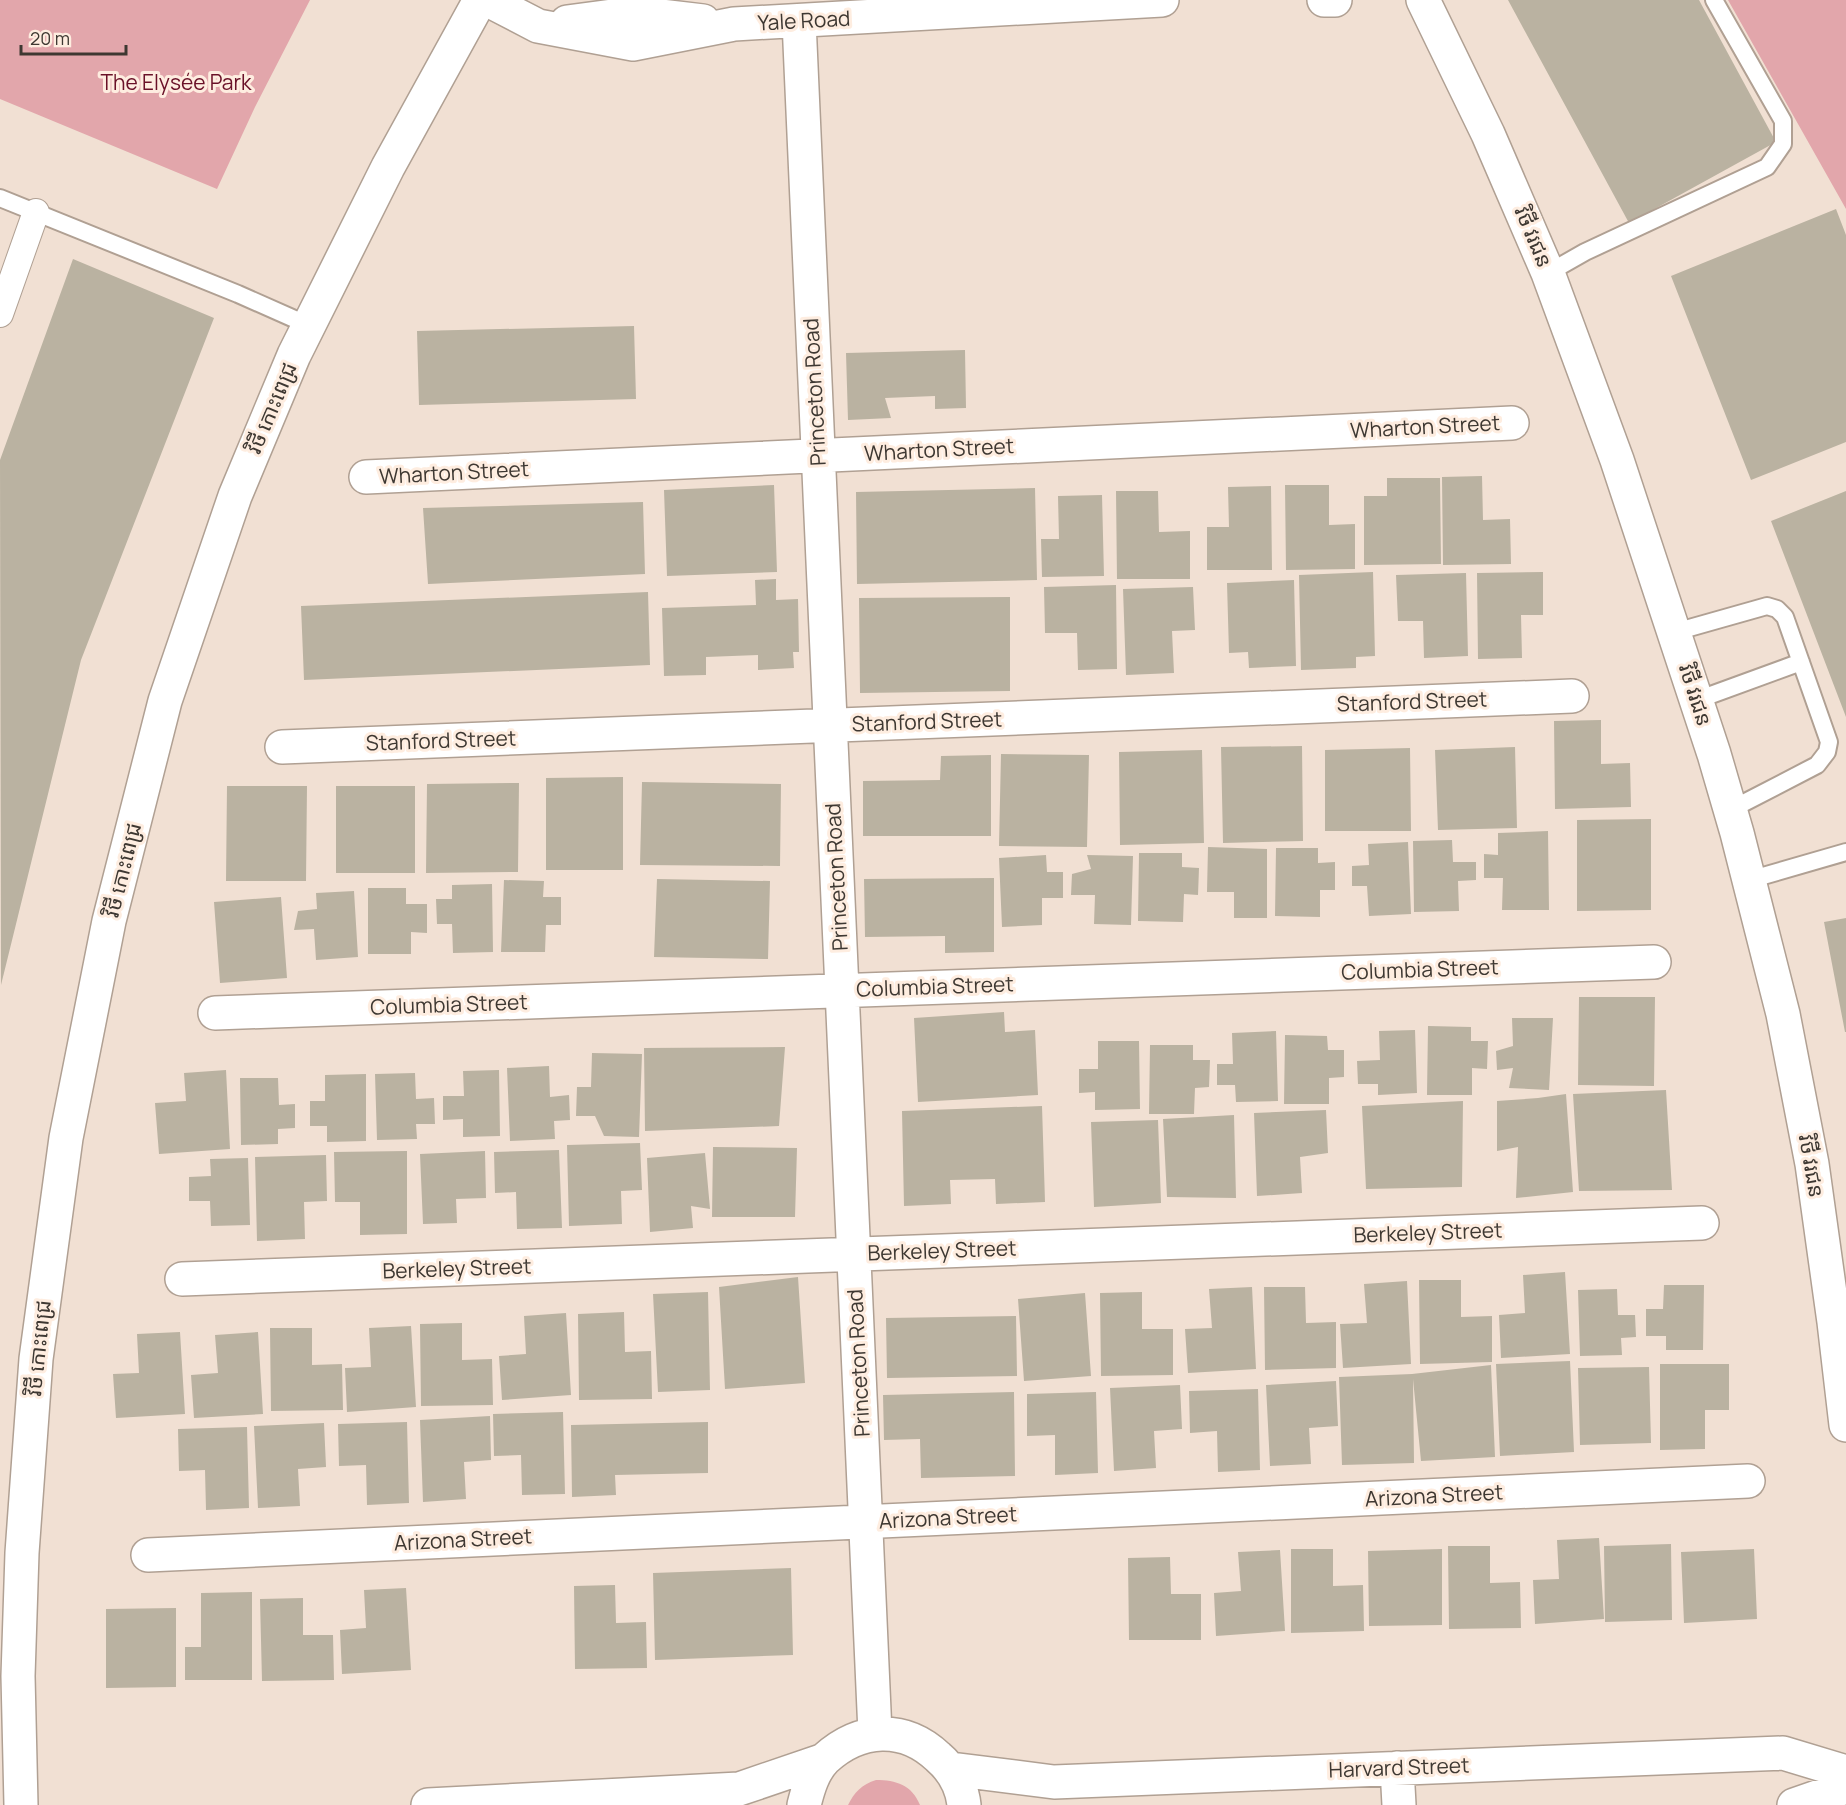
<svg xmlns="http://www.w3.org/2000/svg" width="1846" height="1805" font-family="Manrope,'Noto Sans Khmer',sans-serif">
  <rect width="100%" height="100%" fill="#f1e0d3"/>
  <path fill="#e2a6ab" d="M0,0H310L255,107L217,189L0,99Z
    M1728,0H1846V209Z
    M876,1780C896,1780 912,1785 920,1805H848C854,1793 862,1784 876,1780Z"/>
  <path fill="#bab2a1" d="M1508,0H1699L1776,142L1629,223Z
    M1836,209L1846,235V442L1751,480L1671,276Z
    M73,259L214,318L81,660L1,985L0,460Z
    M634,326L636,399L419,405L417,331Z
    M965,350L966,408L935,409V396L885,398L891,418L848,420L846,353Z
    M1482,476L1483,520L1510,519L1511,564L1443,565L1442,477Z
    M1387,478H1440L1441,564L1364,565V496H1387Z
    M774,485L777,572L667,576L664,490Z
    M1285,485H1329V525L1355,524V569L1286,570Z
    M1271,486L1272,570H1207V527H1229L1228,487Z
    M1035,488L1037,580L857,584L856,492Z
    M1116,491H1158L1159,532L1190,531V579H1117Z
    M1846,491V717L1771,521Z
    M1102,495L1104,576L1042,577L1041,539H1059L1058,496Z
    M643,502L645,574L428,584L423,508Z
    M1373,572L1375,656L1356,657V668L1301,670L1299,575Z
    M1543,572V615H1521L1522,658L1478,659L1477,573Z
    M1466,573L1468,656L1424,658L1423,621H1398L1396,575Z
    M776,579V600L798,599L799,652H793L794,668L758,670V655L706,657V675L664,676L662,608L756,605L755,580Z
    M1294,580L1296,666L1249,668L1248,652L1229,653L1227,583Z
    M1116,585L1117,669L1078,670L1077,633H1045L1044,587Z
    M1193,587L1195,630L1172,631L1174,673L1126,675L1123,589Z
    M648,592L650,665L304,680L301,606Z
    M1010,597V691L860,693L859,598Z
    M1601,720V764L1630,763L1631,807L1555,809L1554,721Z
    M1302,746L1303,841L1223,843L1221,747Z
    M1515,747L1517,828L1438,830L1435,750Z
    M1410,748L1411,831H1325V750Z
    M1202,750L1204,843L1120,845L1119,752Z
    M1001,754L1089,755L1087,847L999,846Z
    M991,755V836H863V781L940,780L941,756Z
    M623,777V870H546V778Z
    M642,782L781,784L780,866L640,865Z
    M519,783L518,872L426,873L427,784Z
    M227,786H307L306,881H226Z
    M336,786H415V873H336Z
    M1651,819V910L1577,911V820Z
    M1548,831L1549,910H1502L1503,878H1484V854L1498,855V833Z
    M1452,840L1453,862H1476V880L1458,881L1459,911L1414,912L1413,841Z
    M1408,842L1411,914L1369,916L1367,886H1352V866L1369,865L1368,844Z
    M1208,847L1267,849V918H1234V892H1207Z
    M1276,848H1318V863L1335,862V890H1320V917L1275,916Z
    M1139,853H1182V867L1199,868L1198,895L1184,894L1183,922L1138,921Z
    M1046,855L1047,872H1063V898H1042V925L1002,927L999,858Z
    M1087,855L1133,856L1131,925L1094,924L1095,895H1071L1072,874L1091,869Z
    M994,878V952L945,953V936L865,937L864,879Z
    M657,879L770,881L768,959L654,957Z
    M504,880L544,881L543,897H561V925H546L545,952H501Z
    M492,884L493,952L453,953L452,924H437L436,899H452V885Z
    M368,888H406V904H427V933L411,932V954H368Z
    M354,891L358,957L316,960L314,929L294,930L298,911L317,909L316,893Z
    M281,897L287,978L220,983L214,902Z
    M1846,918V1032H1845L1824,922Z
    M1579,997H1655L1654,1086L1578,1085Z
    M1004,1012L1005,1032L1035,1030L1038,1095L918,1102L914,1018Z
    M1512,1018H1553L1549,1090L1509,1088L1513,1068L1497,1070L1496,1051L1513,1046Z
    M1428,1026L1471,1027V1041H1488L1487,1069L1472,1068V1095H1427Z
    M1415,1030L1417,1093L1378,1095V1084H1358L1357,1061L1380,1060L1379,1031Z
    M1276,1031L1278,1101L1236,1102L1235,1085H1217V1064H1233L1232,1033Z
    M1285,1035L1327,1036L1328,1050H1344V1077L1329,1078V1104H1284Z
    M1098,1041H1139L1140,1109L1095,1110V1092L1079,1093V1069H1098Z
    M1150,1045H1193V1060H1210L1209,1087L1195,1088L1194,1114H1149Z
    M785,1047L779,1126L645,1131L644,1048Z
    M592,1053L642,1054L639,1137L604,1136L595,1116H576L577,1087H591Z
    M549,1066L550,1097L569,1095L570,1120L554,1121L555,1139L510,1141L507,1068Z
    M226,1070L230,1149L159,1154L155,1103L186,1101L184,1073Z
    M499,1070L500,1136L463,1137V1119L443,1120V1096H464L463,1071Z
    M415,1073L416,1099L434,1098L435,1124H416L417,1139L377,1140L375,1074Z
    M366,1074V1141L327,1142V1126H310V1101H325V1075Z
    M240,1078H278L279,1105L295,1104V1128L278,1129V1144L241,1145Z
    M1666,1090L1672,1190L1579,1191L1573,1094Z
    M1566,1094L1573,1192L1516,1198L1518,1147L1497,1151V1101L1538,1098Z
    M1463,1101L1462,1187L1366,1189L1362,1106Z
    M1042,1106L1045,1202L996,1204L995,1179L950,1180L951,1204L904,1206L902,1111Z
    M1326,1110L1328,1153L1300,1157L1302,1193L1257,1196L1254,1113Z
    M1234,1115L1236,1198L1167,1197L1163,1119Z
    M1158,1120L1161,1203L1094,1207L1091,1122Z
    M640,1143L642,1190L621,1191L622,1224L569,1226L567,1145Z
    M713,1147L797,1148L795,1217H712Z
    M559,1150L562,1228L517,1229L516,1192L495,1193L494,1152Z
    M407,1151V1234L360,1235V1202H335L334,1152Z
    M485,1151L486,1198L456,1199L457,1223L423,1224L420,1154Z
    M705,1153L710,1209L691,1206L693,1228L650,1232L647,1158Z
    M326,1155L327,1201L304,1202L305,1239L257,1241L255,1157Z
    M248,1158L250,1225L211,1226L210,1201H189V1177L211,1176L210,1159Z
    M1565,1272L1570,1354L1501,1358L1499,1315L1525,1313L1523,1275Z
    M798,1277L805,1383L725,1389L719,1287Z
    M1419,1280H1461V1317L1492,1316V1362L1420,1364Z
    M1407,1281L1411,1364L1343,1368L1340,1324L1367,1323L1364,1284Z
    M1664,1285H1704L1703,1350H1666V1336H1646V1309H1663Z
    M1252,1287L1256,1369L1188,1373L1185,1329L1212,1328L1209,1289Z
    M1264,1287H1305L1306,1323L1336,1322V1368L1265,1370Z
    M1617,1289L1618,1315H1635L1636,1337L1621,1338L1622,1355L1580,1356L1578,1290Z
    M708,1292L710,1390L658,1392L653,1294Z
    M1142,1292V1329H1173V1375L1101,1376L1100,1293Z
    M1085,1293L1091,1376L1024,1381L1018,1299Z
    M624,1312L625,1352L651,1351L652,1399L579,1400L578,1314Z
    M566,1313L571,1395L502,1400L499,1356L526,1354L524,1316Z
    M1016,1316L1017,1376L887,1378L886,1318Z
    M462,1323V1360L492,1359L493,1405L421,1406L420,1324Z
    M411,1326L416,1407L347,1412L345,1368L371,1367L369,1328Z
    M270,1328H312V1365L342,1364L343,1410L271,1411Z
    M180,1332L185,1414L116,1418L113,1374L139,1373L137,1334Z
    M258,1332L263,1414L194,1418L191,1375L218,1373L215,1335Z
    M1570,1361L1574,1452L1500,1456L1496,1364Z
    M1660,1364H1729V1410H1705V1449L1660,1450Z
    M1491,1365L1495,1457L1421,1461L1413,1379L1414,1463L1342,1465L1339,1377L1412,1374Z
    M1649,1367L1651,1443L1580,1445L1578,1368Z
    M1336,1381L1338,1426L1309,1428L1311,1464L1270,1466L1266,1385Z
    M1180,1385L1182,1429L1154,1431L1156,1468L1114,1471L1110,1388Z
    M1258,1389L1260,1470L1218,1472L1217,1431L1190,1433L1189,1391Z
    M1014,1392L1015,1476L921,1478L920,1439L884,1440L883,1395Z
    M1096,1392L1098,1473L1055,1475V1435L1027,1436V1394Z
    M563,1412L565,1494L522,1495L521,1455L494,1456L493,1414Z
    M490,1416L491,1460L464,1462L466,1499L423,1502L420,1420Z
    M407,1422L409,1503L367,1505L366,1465L339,1466L338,1424Z
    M708,1422V1473L615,1475L616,1495L572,1497L571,1425Z
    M324,1423L326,1467L298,1469L300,1506L258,1508L254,1426Z
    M247,1427L249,1508L206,1510L205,1470L179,1471L178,1429Z
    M1599,1538L1604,1619L1535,1624L1533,1580L1559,1579L1557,1540Z
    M1671,1544L1672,1620L1605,1622L1604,1546Z
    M1448,1546H1490V1583L1520,1582L1521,1628L1449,1629Z
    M1291,1549H1333V1586L1363,1585L1364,1631L1291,1633Z
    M1442,1549V1625L1369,1626L1368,1551Z
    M1754,1549L1757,1619L1684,1623L1681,1552Z
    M1280,1550L1285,1631L1216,1636L1214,1593L1241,1591L1238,1552Z
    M1170,1557L1171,1594H1201V1640H1129L1128,1558Z
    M791,1568L793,1655L655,1660L653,1573Z
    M615,1585L616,1623L646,1622L647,1668L575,1669L574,1586Z
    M406,1588L411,1670L342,1674L340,1630L366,1628L364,1590Z
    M252,1592V1680H185V1647H201V1593Z
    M303,1598V1635H333L334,1680L262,1681L260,1599Z
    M176,1608V1687L106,1688V1609Z"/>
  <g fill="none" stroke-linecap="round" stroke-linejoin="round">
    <g stroke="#b0a093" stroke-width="20">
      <path id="service" d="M0,198L238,294L308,325
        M1548,273L1585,252L1767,167L1783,144V121L1714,0
        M1675,632L1767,606L1777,609L1785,617L1829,742L1827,752L1817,765L1730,810
        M1697,700L1801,662
        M1749,880L1846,852"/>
    </g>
    <g stroke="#b0a093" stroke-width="28">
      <path id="pedestrian" d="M0,314L36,212"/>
    </g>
    <g stroke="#b0a093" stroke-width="36">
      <path id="minor" d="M488,0L538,26L633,44L734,24L1162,0
        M1324,0H1335
        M799,21L875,1733
        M567,22L636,13L703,21
        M366,477L1512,423
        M282,747L1572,696
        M215,1013L1654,962
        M182,1279L1702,1223
        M148,1555L1748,1481
        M1397,1768L1399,1805
        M951,1769L1054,1782L1783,1753L1846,1772
        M428,1805L739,1789L824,1760
        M804,1805C808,1789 813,1771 825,1759C860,1727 904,1725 938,1757C952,1769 962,1786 964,1805
        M1794,1805L1846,1787"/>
    </g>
    <g stroke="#b0a093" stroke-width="36">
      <path id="tertiary" d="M1423,0L1488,134L1548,273L1617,460L1714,754L1737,833L1783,1014L1812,1164L1834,1322L1846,1425"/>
    </g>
    <g stroke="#b0a093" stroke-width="36">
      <path id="secondary" d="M21,1805L18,1676L22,1553L36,1359L66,1138L109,921L165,701L235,496L294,355L388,167L480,0"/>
    </g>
    <use href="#service" stroke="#fff" stroke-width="16"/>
    <use href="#pedestrian" stroke="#fff" stroke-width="26"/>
    <use href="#minor" stroke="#fff" stroke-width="33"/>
    <use href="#tertiary" stroke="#fff" stroke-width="33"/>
    <use href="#secondary" stroke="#fff" stroke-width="33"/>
  </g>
  <g text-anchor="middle" stroke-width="6" stroke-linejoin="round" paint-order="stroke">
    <g font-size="21" fill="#3e3832" stroke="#feede0">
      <text transform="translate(804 21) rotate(-3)" y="7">Yale Road</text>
      <text transform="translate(1533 237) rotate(67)" y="7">វិថី វរជន</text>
      <text transform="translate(815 392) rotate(-93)" y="7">Princeton Road</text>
      <text transform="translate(272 408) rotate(-67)" y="7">វិថី កោះពេជ្រ</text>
      <text transform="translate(1425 427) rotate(-3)" y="7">Wharton Street</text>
      <text transform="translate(939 450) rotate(-3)" y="7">Wharton Street</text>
      <text transform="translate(454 473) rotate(-3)" y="7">Wharton Street</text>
      <text transform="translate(1695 695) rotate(72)" y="7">វិថី វរជន</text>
      <text transform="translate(1412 702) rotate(-2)" y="7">Stanford Street</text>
      <text transform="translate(927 722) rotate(-2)" y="7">Stanford Street</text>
      <text transform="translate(441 741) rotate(-2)" y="7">Stanford Street</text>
      <text transform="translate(123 870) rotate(-76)" y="7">វិថី កោះពេជ្រ</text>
      <text transform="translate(837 877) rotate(-93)" y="7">Princeton Road</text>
      <text transform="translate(1420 970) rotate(-2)" y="7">Columbia Street</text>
      <text transform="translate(935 987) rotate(-2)" y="7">Columbia Street</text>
      <text transform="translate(449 1005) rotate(-2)" y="7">Columbia Street</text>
      <text transform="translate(1811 1166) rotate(80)" y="7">វិថី វរជន</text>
      <text transform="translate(1428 1233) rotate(-2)" y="7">Berkeley Street</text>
      <text transform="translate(942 1251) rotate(-2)" y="7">Berkeley Street</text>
      <text transform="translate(457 1269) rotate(-2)" y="7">Berkeley Street</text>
      <text transform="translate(39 1348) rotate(-84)" y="7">វិថី កោះពេជ្រ</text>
      <text transform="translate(859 1363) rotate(-93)" y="7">Princeton Road</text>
      <text transform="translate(1434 1496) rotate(-3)" y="7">Arizona Street</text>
      <text transform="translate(948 1518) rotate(-3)" y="7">Arizona Street</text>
      <text transform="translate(463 1540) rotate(-3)" y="7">Arizona Street</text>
      <text transform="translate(1399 1768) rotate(-2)" y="7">Harvard Street</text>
    </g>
    <g font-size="21" fill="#6a1128" stroke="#feede0">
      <text x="176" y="90">The Elysée Park</text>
    </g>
  </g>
  <path d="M21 45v9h105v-9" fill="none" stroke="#3e3832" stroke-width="3"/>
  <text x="30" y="45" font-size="18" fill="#3e3832" stroke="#feede0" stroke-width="4.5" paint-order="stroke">20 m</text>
</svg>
